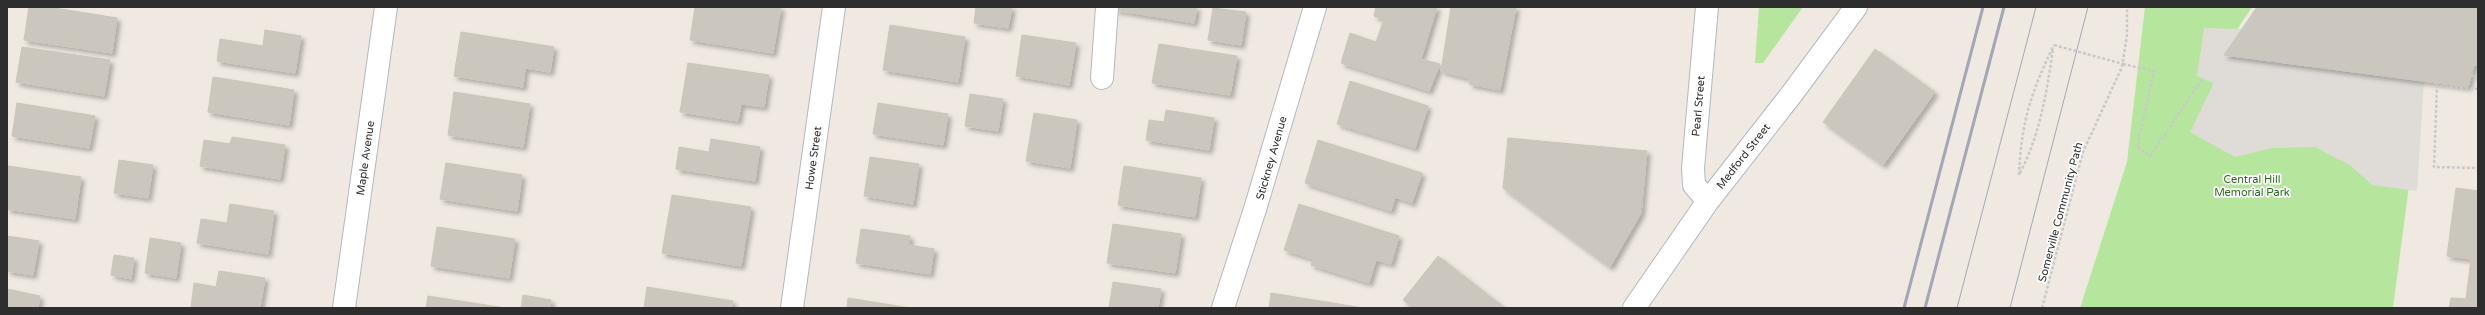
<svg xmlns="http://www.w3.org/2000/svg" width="2485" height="315" font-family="'Varela Round',sans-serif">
  <defs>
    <filter id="shadow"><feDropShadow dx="3.5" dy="3.5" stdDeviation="2" flood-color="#0004"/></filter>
  </defs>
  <rect width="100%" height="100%" fill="#efe9e1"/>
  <path fill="#b6e59e" d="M1759,7H1803L1763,63H1755Z
    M2145,7H2252L2220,55L2422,86L2393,308H2080L2127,162Z"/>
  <path fill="#dfdcd8" d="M2204,28L2242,29L2225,55L2424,81L2417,191L2372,185L2350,165L2315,147L2272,148L2235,157L2190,132L2214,83L2197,76Z"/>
  <path fill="#cbc7bf" stroke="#cbc5ba" filter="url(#shadow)" d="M29,7H48L117,18L112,53L24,40Z
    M695,7H781L773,53L690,40Z
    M976,7H1012L1008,28L974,23Z
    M1115,7H1197L1194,23L1115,10Z
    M1376,7H1437L1421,59L1440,64L1429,91L1341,63L1350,33L1376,42L1384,19L1374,16Z
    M1451,7H1516L1500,90L1469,84L1471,79L1441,71Z
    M2257,7H2478V66L2474,65L2468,87L2224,55Z
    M1213,8L1246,12L1241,45L1208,40Z
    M890,25L965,37L958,82L883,70Z
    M265,30L301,36L295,73L217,61L220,39L263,46Z
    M461,32L554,47L550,72L525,68L523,87L454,76Z
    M1022,35L1076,43L1069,85L1016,76Z
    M1159,44L1237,56L1230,95L1152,83Z
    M22,47L110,60L104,96L16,82Z
    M1875,49L1935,92L1883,165L1823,122Z
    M688,63L769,75L764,107L741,104L738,121L680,112Z
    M213,77L294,90L289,125L208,112Z
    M1350,81L1428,106L1415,148L1337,124Z
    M454,92L530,104L523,147L448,135Z
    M970,94L1003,99L998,131L965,126Z
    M17,103L95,116L89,148L12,136Z
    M878,103L948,114L943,145L873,134Z
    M1166,110L1214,118L1209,150L1146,140L1149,120L1164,122Z
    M1034,113L1077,120L1070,168L1026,161Z
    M232,137L285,145L280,179L200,166L204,140L230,144Z
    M1508,138L1647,151L1641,213L1610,267L1503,188Z
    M711,139L760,147L755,181L676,169L679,147L709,152Z
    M1318,140L1422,173L1412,203L1395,197L1391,211L1305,183Z
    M870,157L919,164L913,204L864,196Z
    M119,160L153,165L148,198L114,193Z
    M446,163L522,175L517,211L440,199Z
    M8,166L81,177L75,219L7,209Z
    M1124,166L1201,178L1195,217L1118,205Z
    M2456,188L2478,191V308H2449L2451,298L2466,299L2471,259L2447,256Z
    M672,195L751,207L741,266L662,253Z
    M230,204L274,211L268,254L197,243L201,219L227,223Z
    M1299,204L1399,236L1391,264L1376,260L1369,283L1311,265L1313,259L1284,250Z
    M1113,224L1181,234L1175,273L1107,263Z
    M437,227L515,239L509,278L431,266Z
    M861,229L910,236L909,245L934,249L930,274L856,263Z
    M7,236L39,241L33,275L7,271Z
    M150,238L181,243L176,278L145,273Z
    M114,255L134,258L131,279L111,275Z
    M1438,256L1505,308H1414L1403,300Z
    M219,271L265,278L260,308H191L194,283L216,287Z
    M1113,282L1161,289L1158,308H1109Z
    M647,287L733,301L732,308H644Z
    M7,289L40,296L38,308H7Z
    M1271,293L1363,308H1269Z
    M523,295L551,300L550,308H521Z
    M428,296L505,308H426Z
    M848,298L910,308H847Z"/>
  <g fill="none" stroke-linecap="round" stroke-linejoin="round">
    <g stroke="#b4b7c1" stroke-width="24">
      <path id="street" d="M1102,78L1107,7
        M344,308L386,7
        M792,308L834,7
        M1223,308L1256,206L1315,7"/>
    </g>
    <g stroke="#b4b7c1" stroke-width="24">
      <path id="secondary" d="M1707,7L1693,168L1694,185L1708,201
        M1634,308L1708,201L1791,95L1856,7"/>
    </g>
    <path stroke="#c9c9c9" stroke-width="2.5" stroke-dasharray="3 2" stroke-linecap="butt" d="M2123,64L2154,71L2137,147L2150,156L2203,78
      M2472,75L2478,79
      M2478,89L2437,86L2434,167L2478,168
      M2020,173C2040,134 2047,92 2053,48
      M2019,175C2021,123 2031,92 2054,45
      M2042,308L2083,152L2122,67L2127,35V7"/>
    <use href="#street" stroke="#fff" stroke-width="22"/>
    <use href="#secondary" stroke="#fff" stroke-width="22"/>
    <path stroke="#a3a6b8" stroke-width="1" d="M1957,308L2036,7
      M2010,308L2088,7"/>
    <path stroke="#a3a6b8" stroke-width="3" d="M1904,308L1983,7
      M1925,308L2004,7"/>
    <path stroke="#c9c9c9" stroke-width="2.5" stroke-dasharray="3 2" stroke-linecap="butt" d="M2054,45L2123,64"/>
  </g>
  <g text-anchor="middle" stroke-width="3.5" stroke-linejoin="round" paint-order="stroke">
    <g font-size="11" fill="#2e2e2e" stroke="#fff">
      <text transform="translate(1698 106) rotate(-85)" y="4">Pearl Street</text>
      <text transform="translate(1743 156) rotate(-52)" y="4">Medford Street</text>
      <text transform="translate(365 158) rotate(-82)" y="4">Maple Avenue</text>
      <text transform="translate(813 158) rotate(-82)" y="4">Howe Street</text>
      <text transform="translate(1271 158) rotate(-74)" y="4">Stickney Avenue</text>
      <text transform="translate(2060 212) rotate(-75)" y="4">Somerville Community Path</text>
    </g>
    <g font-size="11" fill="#2c6e1b" stroke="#fff">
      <text x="2252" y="183">Central Hill<tspan x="2252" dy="13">Memorial Park</tspan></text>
    </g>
  </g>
  <rect width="2485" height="315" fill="none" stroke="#2e2e2e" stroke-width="16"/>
</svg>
